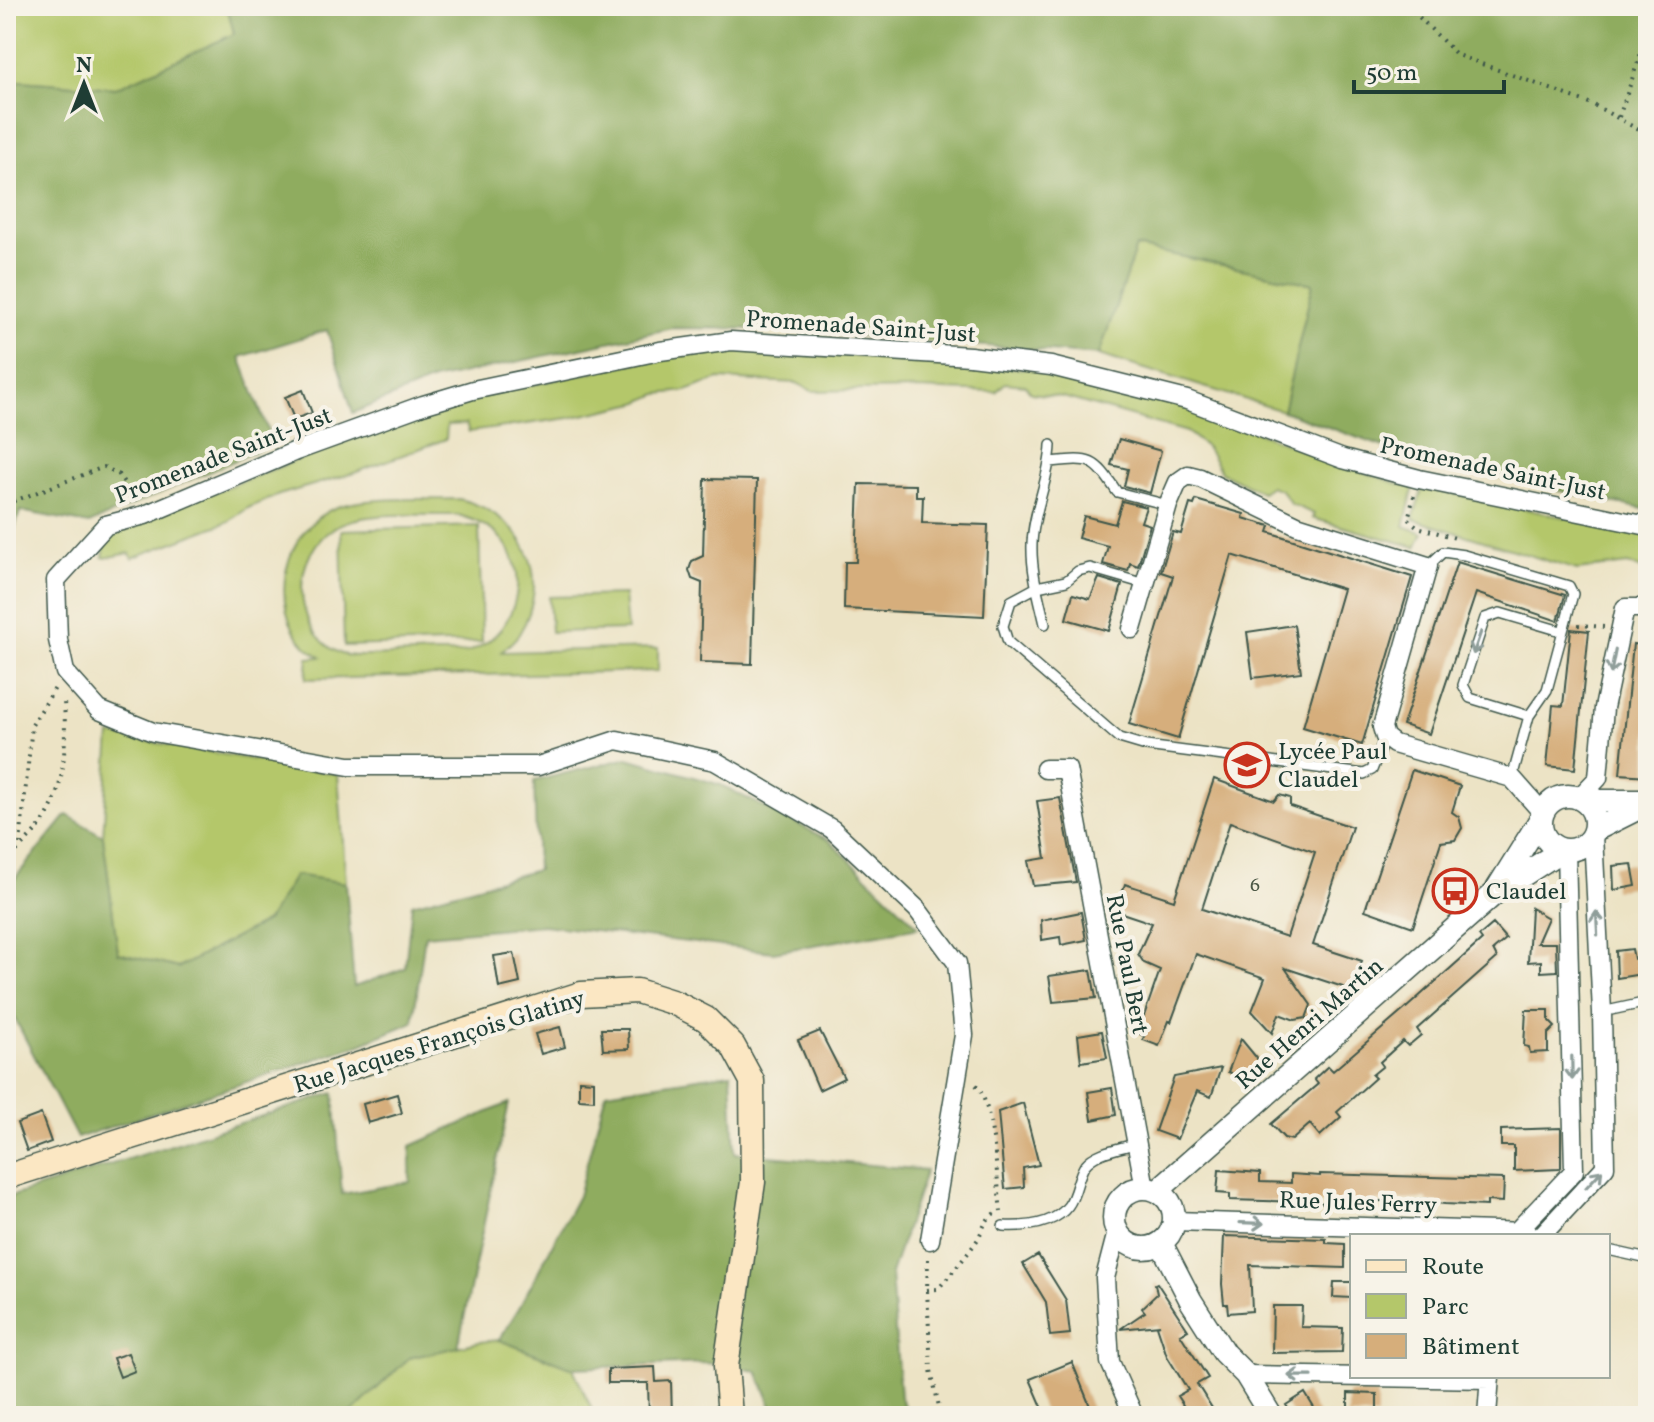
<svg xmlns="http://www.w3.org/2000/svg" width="1654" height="1422" font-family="Vollkorn,serif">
  <rect width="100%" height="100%" fill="#f7f3e8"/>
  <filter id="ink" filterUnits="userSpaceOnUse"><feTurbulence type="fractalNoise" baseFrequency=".0125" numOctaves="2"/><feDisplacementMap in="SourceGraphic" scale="16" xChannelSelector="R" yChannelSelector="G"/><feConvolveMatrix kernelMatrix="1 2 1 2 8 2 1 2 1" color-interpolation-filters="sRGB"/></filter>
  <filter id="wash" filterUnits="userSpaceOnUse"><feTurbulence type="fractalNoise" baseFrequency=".006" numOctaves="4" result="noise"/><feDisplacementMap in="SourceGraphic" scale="32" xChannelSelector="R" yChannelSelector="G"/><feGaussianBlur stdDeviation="1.8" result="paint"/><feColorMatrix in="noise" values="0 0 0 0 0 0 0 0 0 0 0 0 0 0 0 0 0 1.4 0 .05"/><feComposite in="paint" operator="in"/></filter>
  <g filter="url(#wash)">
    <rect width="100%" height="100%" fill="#ece3c5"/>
    <path fill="#b4c76a" stroke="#6a824f" stroke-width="2" fill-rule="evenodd" d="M6,6H227L235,34L116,88L6,80Z
      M1136,247L1313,284L1283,411L1099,355Z
      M741,347L1054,371L1181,402L1320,457L1399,484L1414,486L1404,526L1423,533L1416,547L1312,518L1314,514L1291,504L1281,490L1271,486L1262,492L1222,473L1206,447L1187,432L1063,397L1031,393L1025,385L1005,383L996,392L916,389L812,391L797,383L719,379L686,391L658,394L637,403L569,418L469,432L466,424L447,425L446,439L354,473L279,495L248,508L227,522L132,558L130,553L105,558L103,557L107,533L449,402L659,358Z
      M1423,487L1648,535V571L1628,564L1577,570L1413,519Z
      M459,499C523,514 555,576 519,634C514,641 507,646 502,652L658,648V671L306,679L308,658L321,657C317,654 310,651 306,646C266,606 284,527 337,507C367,496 426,500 459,499ZM458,515C476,520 492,527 504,542C533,579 512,639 467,652C458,654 446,653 437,653C414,654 392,655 369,656C361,656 347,657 339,653C290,628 290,553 337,526C365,510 425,516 458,515Z
      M479,526L482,642L344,646L341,530Z
      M624,595L627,630L551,632L549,597Z
      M110,735L338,774L346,883L295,875L267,921L178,968L118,953L103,836Z
      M499,1340L573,1368L595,1416H348L409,1358L479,1342Z"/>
    <path fill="#8fac5e" stroke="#577449" stroke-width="2" d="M227,6H1648V510L1426,462L1283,411L1313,284L1136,247L1099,355L771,329L673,328L433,380L353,413L327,330L240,357L273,444L89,524L20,511L6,558V80L116,88L234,34Z
      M628,758L721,785L829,840L919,927L773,952L543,925L425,935L413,1022L358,1045L77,1138L12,1013L6,1015V889L67,815L103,836L118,953L178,968L267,921L295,875L346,883L354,987L405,968L412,904L537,870L534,781Z
      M731,1073L735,1153L926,1170L891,1274L900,1397L909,1416H776L757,1371L707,1363L573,1368L499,1340L519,1308L578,1196L606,1092Z
      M334,1093L342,1194L410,1182L411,1146L509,1103L458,1347L409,1358L348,1416H6V1198Z"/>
    <g id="blocks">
      <path fill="#d6ae7b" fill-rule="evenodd" d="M303,390L312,413L294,419L285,397Z
        M1119,439L1161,451L1150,493L1124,486L1128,469L1111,465Z
        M705,479L757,480L752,664L700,662L702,583L692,579L689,570L692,561L703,556Z
        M859,484L916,485V496H923L922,523L988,525L984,616L844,609L845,562H856Z
        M1196,500L1244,514L1243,518L1270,526L1268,532L1412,577L1362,745L1303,727L1343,589L1232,555L1178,739L1129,724L1173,576L1161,572L1173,532L1181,534L1190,504L1194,505Z
        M1122,501L1146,507L1141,522L1150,525L1138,566L1130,563L1128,571L1103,564L1108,546L1078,538L1084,516L1115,524Z
        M1457,562L1565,595L1558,621L1476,593L1429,734L1403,725Z
        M1099,578L1122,585L1109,631L1066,619L1073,594L1090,599Z
        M1294,625L1301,672L1253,678L1247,632Z
        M1571,629L1589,631L1575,769L1547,766L1553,705L1563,706Z
        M1633,644L1648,646V776L1620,774Z
        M1412,770L1460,786L1452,812L1459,817L1462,828L1455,840L1441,842L1413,927L1365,910Z
        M1214,779L1274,801L1279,795L1290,798V806L1352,827L1313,945L1362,961L1352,990L1285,968L1311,1005L1306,1018L1295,1020L1279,1014L1272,1033L1252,1011L1265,978L1196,954L1171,1022L1169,1021L1159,1046L1143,1040L1144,1036L1138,1033L1160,970L1144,963L1138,954L1152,923L1116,911L1125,884L1174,900ZM1230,822L1315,852L1287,937L1202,909Z
        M1060,798L1076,882L1033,886L1028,861L1046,858L1037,801Z
        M1632,864L1636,886L1614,890L1613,866Z
        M1531,908L1548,918L1537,943H1556L1557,971L1541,972V961L1528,962Z
        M1081,912L1086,940L1061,945L1060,937L1042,940L1041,920Z
        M1493,924L1506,939L1493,950L1497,958L1417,1029L1421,1035L1408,1046L1403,1041L1380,1062L1383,1066L1372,1075L1375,1078L1337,1112L1341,1117L1320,1136L1310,1124L1292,1140L1284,1138L1271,1124L1318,1084L1314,1079L1328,1066L1333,1071L1405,1009L1482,940L1479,936Z
        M1632,949L1634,959L1648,957V973L1617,978L1616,951Z
        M514,953L520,983L499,988L494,956Z
        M1091,970L1096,998L1053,1002L1049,976Z
        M1526,1010H1549V1021L1555,1027L1548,1034V1052L1530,1053L1529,1047L1524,1046Z
        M560,1027L565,1047L541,1054L535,1034Z
        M601,1029H628L629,1049L603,1050Z
        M820,1031L844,1078L819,1090L798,1040Z
        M1102,1031L1107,1058L1081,1062L1078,1035Z
        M1241,1039L1260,1062L1254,1077L1248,1075L1246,1079L1228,1072Z
        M1221,1068L1211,1097L1197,1091L1177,1139L1155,1131L1174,1077Z
        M579,1080L594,1081V1100L579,1099Z
        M1112,1088L1116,1115L1092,1120L1088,1092Z
        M397,1094L402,1113L368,1123L363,1104Z
        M1023,1103L1039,1165L1023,1168L1024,1187L1005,1189L998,1112Z
        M41,1114L51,1142L27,1151L17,1123Z
        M1561,1128V1167L1559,1169L1514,1171V1146H1501V1130Z
        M1219,1170L1260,1173V1182L1291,1183V1174L1320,1176V1174L1504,1179L1503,1202L1487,1201V1206L1445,1204L1427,1202V1199L1337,1203L1230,1200V1194L1217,1193Z
        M1224,1236L1326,1239V1243L1345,1244V1268L1250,1265L1252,1311L1228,1313L1227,1304H1224L1222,1284Z
        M1038,1255L1066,1300L1070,1334L1050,1336L1046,1302L1023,1264Z
        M1334,1282H1352V1298L1333,1297Z
        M1157,1283L1188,1330L1180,1334L1208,1378L1197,1384L1217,1416H1190L1177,1396L1188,1390L1167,1356L1157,1326L1160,1325L1120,1329L1145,1312L1142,1308L1157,1294L1155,1284Z
        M1273,1306H1302L1301,1327L1343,1328L1342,1352L1272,1353Z
        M128,1353L135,1371L120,1377L113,1358Z
        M1072,1362L1094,1416H1046L1030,1379Z
        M655,1367L656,1382L671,1381L672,1416H649L648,1383H608V1369Z
        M1305,1393L1319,1416H1293L1286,1405Z
        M1348,1393L1377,1394V1416H1348Z"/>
    </g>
  </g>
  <g filter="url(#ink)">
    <use href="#blocks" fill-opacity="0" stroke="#3e564a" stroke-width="2"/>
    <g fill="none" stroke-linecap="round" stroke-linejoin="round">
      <g stroke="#3e564a" stroke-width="12">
        <path id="service" d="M1051,462C1091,458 1094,457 1117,492L1168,505
          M1428,566L1443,552L1464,555L1569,586L1573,594L1547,690L1529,716L1512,778
          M1145,584L1090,568L1078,571L1066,581L1037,587L1011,601L1003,626L1008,642L1119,738L1146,746L1364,774L1372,770L1385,737
          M1045,624C1039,598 1031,571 1032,544C1033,510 1050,478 1051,445
          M1529,716L1470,698L1463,685L1485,618L1500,613L1561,631
          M1602,1012L1648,1002
          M1003,1226C1024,1227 1054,1225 1068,1206C1077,1194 1077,1177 1085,1165C1096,1151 1122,1148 1138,1143
          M1608,1250L1648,1259"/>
      </g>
      <g stroke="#3e564a" stroke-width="21">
        <path id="minor" d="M1132,629L1168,505L1178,482L1188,475L1200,478L1297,525L1428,566L1382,727L1385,737L1394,744L1512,778L1542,812
          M1045,769H1067L1145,1188
          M1579,798L1598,778L1604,708L1625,608H1648
          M1174,1221L1527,1232
          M1117,1232L1105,1278L1110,1362L1134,1416
          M1517,1236L1518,1230L1574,1171L1566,850
          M1541,1236L1605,1167L1602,1012L1593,835
          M930,1240L964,1035L957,963L917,909L832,829L715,761L617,740L538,766H349L153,732L99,710L65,672L58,640L56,580L106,525L145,515L296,451L423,405L473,390L660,351L731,341L970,356L1051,366L1187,400L1343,459L1419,479L1648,526
          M1246,1375L1490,1379
          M1487,1416L1490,1376"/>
      </g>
      <g stroke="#3e564a" stroke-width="25">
        <path id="tertiary" d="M1541 823a27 27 0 1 1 54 0a27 27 0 1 1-54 0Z
          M1585,801H1648
          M1595,830L1647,804
          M1497,889L1540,820
          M1114 1218a30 30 0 1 1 60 0a30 30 0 1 1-60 0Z
          M1157,1191L1494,894L1562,850
          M1161,1243L1191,1301L1224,1353L1246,1375L1271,1416"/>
      </g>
      <g stroke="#3e564a" stroke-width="27">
        <path id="secondary" d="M6,1177L581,994L637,991L675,1003L706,1019L733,1046L752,1081L753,1182L726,1366L730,1416"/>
      </g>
      <path stroke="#3e564a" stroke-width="4" stroke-dasharray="2 6" stroke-linecap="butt" d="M1408,6L1457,55L1592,104L1648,135
        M1619,117L1642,50L1646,6
        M1414,496L1408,519L1418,527L1455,538
        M6,504L104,467L118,474L137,501
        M1578,625L1605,627
        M20,844L32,725L55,688
        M6,863C16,850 30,839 40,826C67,791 66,743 64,700
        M976,1085C994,1103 997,1183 1001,1211
        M928,1259L927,1290L931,1370L941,1416
        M927,1290L938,1289C952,1273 966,1257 978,1239C983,1229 986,1218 995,1213"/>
      <use href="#service" stroke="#fff" stroke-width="9"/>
      <use href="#minor" stroke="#fff" stroke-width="18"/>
      <use href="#tertiary" stroke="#fff" stroke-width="22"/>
      <use href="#secondary" stroke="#fbe7c3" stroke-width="24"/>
    </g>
    <defs><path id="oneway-shaft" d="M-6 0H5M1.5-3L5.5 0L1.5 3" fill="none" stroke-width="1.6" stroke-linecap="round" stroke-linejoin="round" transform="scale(2)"/></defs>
    <g stroke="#8f9e9a">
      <use href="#oneway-shaft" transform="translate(1477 643) rotate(109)"/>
      <use href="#oneway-shaft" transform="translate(1613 662) rotate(101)"/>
      <use href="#oneway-shaft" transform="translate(1597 923) rotate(-93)"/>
      <use href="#oneway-shaft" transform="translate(1572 1068) rotate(89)"/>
      <use href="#oneway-shaft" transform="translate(1594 1179) rotate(-47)"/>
      <use href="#oneway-shaft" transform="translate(1252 1223) rotate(2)"/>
      <use href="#oneway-shaft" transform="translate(1300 1376) rotate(-179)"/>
    </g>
  </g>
  <defs>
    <g id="school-ring" transform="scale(2.3)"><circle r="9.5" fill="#f7f3e8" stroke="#c8321e" stroke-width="1.5"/><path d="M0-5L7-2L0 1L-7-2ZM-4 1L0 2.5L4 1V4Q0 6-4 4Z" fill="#c8321e"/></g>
    <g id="bus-ring" transform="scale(2.3)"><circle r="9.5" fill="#f7f3e8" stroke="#c8321e" stroke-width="1.5"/><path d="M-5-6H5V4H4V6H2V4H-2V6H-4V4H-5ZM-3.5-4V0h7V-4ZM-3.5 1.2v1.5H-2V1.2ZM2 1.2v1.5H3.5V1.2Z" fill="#c8321e"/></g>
  </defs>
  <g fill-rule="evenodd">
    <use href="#school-ring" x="1247" y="765"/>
    <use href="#bus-ring" x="1455" y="891"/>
  </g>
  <g text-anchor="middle" stroke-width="8" stroke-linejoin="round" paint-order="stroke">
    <g font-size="20" fill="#4d5946">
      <text x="1255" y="891">6</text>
    </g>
    <g font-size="24" fill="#1f3d34" stroke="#f7f3e8">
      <text transform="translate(861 326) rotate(4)" y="8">Promenade Saint-Just</text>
      <text transform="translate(223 455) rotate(-21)" y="8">Promenade Saint-Just</text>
      <text transform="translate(1493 468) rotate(12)" y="8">Promenade Saint-Just</text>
      <text transform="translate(1128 964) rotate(79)" y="8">Rue Paul Bert</text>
      <text transform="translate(1309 1023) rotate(-41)" y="8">Rue Henri Martin</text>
      <text transform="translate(439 1041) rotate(-17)" y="8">Rue Jacques François Glatiny</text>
      <text transform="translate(1358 1202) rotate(2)" y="8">Rue Jules Ferry</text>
    </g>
    <g font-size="24" fill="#1f3d34" stroke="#f7f3e8" text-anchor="start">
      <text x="1278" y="759">Lycée Paul<tspan x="1278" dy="28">Claudel</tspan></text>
      <text x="1486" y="899">Claudel</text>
    </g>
  </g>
  <rect width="1654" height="1422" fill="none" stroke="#f7f3e8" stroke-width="32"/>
  <rect x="1350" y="1234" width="260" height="144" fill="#f7f3e8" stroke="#a1aaa0" stroke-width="2"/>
  <rect x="1366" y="1260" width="40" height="12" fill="#fbe7c3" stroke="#a1aaa0" stroke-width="2"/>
  <text x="1422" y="1274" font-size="24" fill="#1f3d34">Route</text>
  <rect x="1366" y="1294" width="40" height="24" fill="#b4c76a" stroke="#a1aaa0" stroke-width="2"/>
  <text x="1422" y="1314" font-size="24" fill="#1f3d34">Parc</text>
  <rect x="1366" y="1334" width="40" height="24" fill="#d6ae7b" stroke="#a1aaa0" stroke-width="2"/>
  <text x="1422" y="1354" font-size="24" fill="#1f3d34">Bâtiment</text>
  <g transform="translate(84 84)" stroke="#f7f3e8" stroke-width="6" paint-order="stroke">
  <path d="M0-6L14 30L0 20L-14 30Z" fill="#1f3d34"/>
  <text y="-12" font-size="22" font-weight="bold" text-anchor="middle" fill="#1f3d34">N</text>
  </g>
  <path d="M1354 80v12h150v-12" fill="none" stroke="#1f3d34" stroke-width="4"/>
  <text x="1366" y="80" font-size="24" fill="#1f3d34" stroke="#f7f3e8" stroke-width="6" paint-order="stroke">50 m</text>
</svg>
